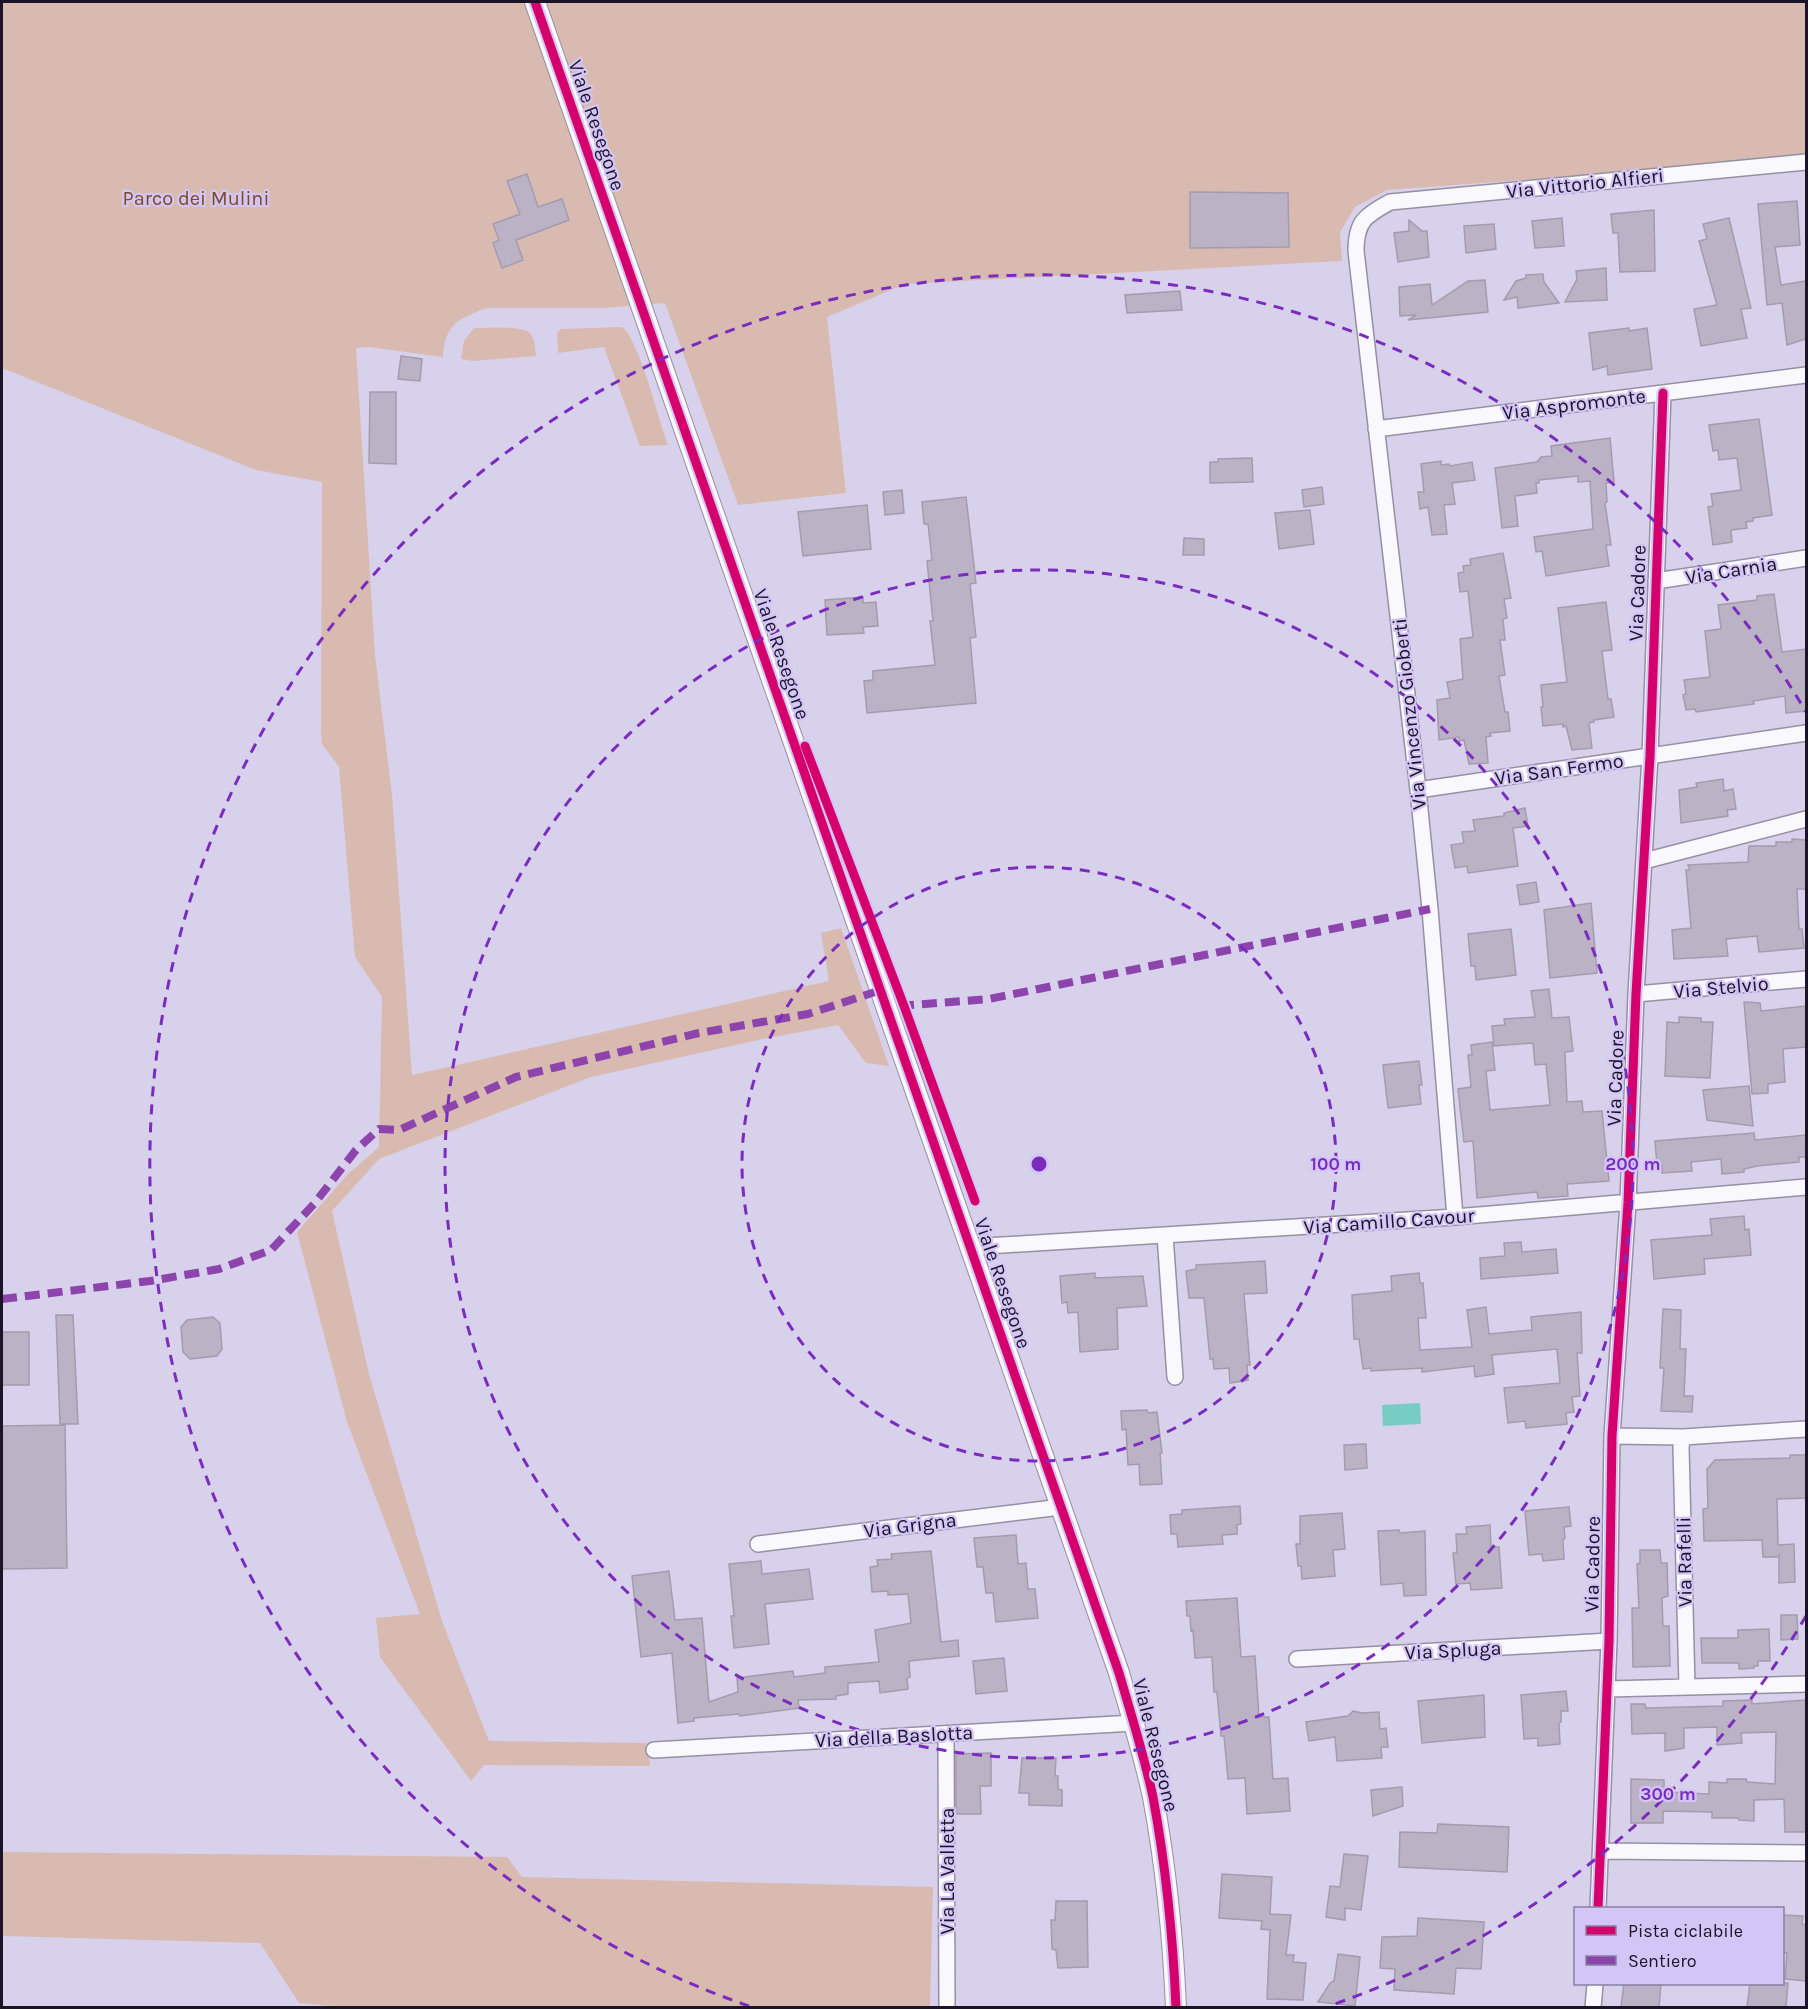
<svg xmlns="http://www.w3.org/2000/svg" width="1808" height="2009" font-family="Karla,sans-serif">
  <rect width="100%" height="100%" fill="#d8d1eb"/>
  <path fill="#d9bab1" d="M2,2H1806V159L1387,190L1355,207L1340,232L1342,261L905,284L827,317L846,493L738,505L665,303L604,308H487C459,318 444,325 443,357L369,347L356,348L375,655L392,795L412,1075L829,981L821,933L841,928L889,1066L866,1063L838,1025L763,1039L591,1077L379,1159L332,1211L369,1374L442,1621L489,1741L646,1743L650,1766L484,1765L471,1781L380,1657L376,1618L420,1614L347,1422L297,1232L348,1174L379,1147L382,997L355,957L339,767L322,744L321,734L322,482L256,470L2,368Z
    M622,327C639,339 659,421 668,445L640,446L604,347L558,353L557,333L561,329Z
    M474,328C486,328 522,325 530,333C535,339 535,349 536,356L473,361L461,359L464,341Z
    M2,1852L507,1857L522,1877L933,1887L930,2007L353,2008L299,2003L260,1943L2,1936Z"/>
  <path fill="#77cdc4" d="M1420,1403L1421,1424L1383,1426L1382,1405Z"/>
  <path fill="#bbb2c6" stroke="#a49bae" stroke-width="1.5" d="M527,174L538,207L562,199L569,220L516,240L523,260L502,268L493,243L499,240L493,224L520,214L507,181Z
    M1190,192L1288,193L1289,247L1190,248Z
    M1797,201L1800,245L1775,247L1781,285L1806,281V339L1787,345L1782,303L1767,305L1758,204Z
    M1654,210L1655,271L1620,272L1618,233H1613L1611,214Z
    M1562,218L1564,246L1535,248L1532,221Z
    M1729,218L1751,308L1741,309L1747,338L1701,346L1694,309L1717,305L1699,241L1707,239L1703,224Z
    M1409,220L1422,231H1427L1429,257L1398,262L1394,233L1409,231Z
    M1494,224L1496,249L1466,253L1464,226Z
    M1606,268L1607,300L1565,302L1577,279L1576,271Z
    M1543,274L1544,282L1559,303L1518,308L1517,297L1504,300L1516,281L1526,278V275Z
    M1485,280L1488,312L1408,320L1416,315L1400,316L1399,287L1430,284L1432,305L1468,281Z
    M1180,291L1182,310L1127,313L1125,295Z
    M1629,328V331L1647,328L1652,369L1608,375L1607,366L1593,370L1589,333Z
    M401,356L422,359L420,381L398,379Z
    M370,392H396V464L369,463Z
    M1759,419L1772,515L1753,518V521L1746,522L1747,528L1731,530L1732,542L1713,545L1708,507L1713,506L1711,494L1741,490L1737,458L1719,460L1718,450L1713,451L1709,425Z
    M1610,438L1614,482L1606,483L1607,502L1605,503L1611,545H1606L1609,566L1546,576L1542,551L1536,552L1534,537L1593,529L1590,481L1578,482V476L1539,480V483H1536L1537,493L1515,496L1518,526L1502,528L1495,468L1537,462L1541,457L1552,456L1551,446Z
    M1252,458L1253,482L1210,483V462H1218V459Z
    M1441,461V465L1449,464L1450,466L1472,462L1475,480L1452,483L1455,504L1444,505L1447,534L1432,535L1428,507L1420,509L1418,492H1424L1421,464Z
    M1322,487L1324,504L1304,507L1302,490Z
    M902,490L904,513L885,515L883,492Z
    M966,497L976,583L970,584L976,637L970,638L976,703L867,713L864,681L873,680V671L935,665L930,621H933L927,561L932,560L928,524H924L922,502Z
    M867,505L871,549L803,556L798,512Z
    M1310,510L1314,544L1279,549L1275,513Z
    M1184,538L1204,539V555H1183Z
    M1503,553L1511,598L1504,599L1507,618L1503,619L1505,640H1500L1505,675L1499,676L1505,712H1508L1510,731L1490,733L1491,736L1486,737L1488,763L1469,764L1464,740L1459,741V737L1439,740L1437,700L1450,698L1447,682L1463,679L1460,639L1473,637L1468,591L1460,592L1458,573L1464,572L1463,566L1471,565L1470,559Z
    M1774,594L1782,652L1806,649V711L1786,713L1785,696L1753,701L1754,704L1696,712L1695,709L1686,710L1683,695L1686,694L1684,680L1710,677L1705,631L1721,629L1718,605L1757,600V596Z
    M863,597V603L876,602L878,626L863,627L864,633L827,635L825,600Z
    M1606,602L1612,650L1602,651L1608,699H1611L1614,717L1594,720V722L1589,723L1592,748L1572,750L1566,726L1563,727V724L1543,726L1541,707H1543L1541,685L1567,682L1558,608Z
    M1723,779L1724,791L1733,789L1736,809L1727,810L1728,816L1681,823L1679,790L1697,787L1696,783Z
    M1525,808L1528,826L1513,828L1518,866L1468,873L1467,866L1455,868L1451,845L1464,843L1462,832L1475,831L1473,820L1504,816V813Z
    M1792,839L1806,840V889H1797L1799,929H1802L1804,948L1759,952L1757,936L1726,939L1728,956L1674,959L1672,930L1691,928L1686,870H1690L1688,865L1748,862L1749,846H1776V842H1792Z
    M1536,882L1539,902L1520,905L1517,885Z
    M1591,903L1597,973L1550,978L1544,910Z
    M1511,929L1516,975L1476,980L1475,966H1471L1468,934Z
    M1549,989L1552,1018L1569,1017L1573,1051L1565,1052L1567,1102L1582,1101L1583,1112L1602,1111L1609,1181L1567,1184L1568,1196L1538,1198L1537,1192L1477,1198L1473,1141L1464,1142L1458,1089L1471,1087L1468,1055H1472L1471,1045L1492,1042L1495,1070L1486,1071L1490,1110L1550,1105L1546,1064L1535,1065L1533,1043L1494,1046L1492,1026L1505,1025L1504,1019L1535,1017L1531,991Z
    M1744,1002L1760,1003L1761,1011L1806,1006V1047L1783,1049L1785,1082L1768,1084V1093L1752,1094Z
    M1679,1017L1701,1018V1022H1713L1710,1078L1665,1076L1667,1022L1679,1023Z
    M1419,1061L1422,1085H1419L1421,1104L1388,1108L1383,1065Z
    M1749,1086L1753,1126L1707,1120L1703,1090Z
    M1754,1133L1755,1140L1806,1135V1157H1799V1162L1757,1166L1744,1169V1172L1722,1174L1721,1159L1691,1162L1692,1171L1662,1173V1165H1657L1655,1141Z
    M1744,1216L1745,1230L1749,1229L1751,1255L1704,1259L1705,1274L1654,1279L1651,1240L1712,1235L1710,1219Z
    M1521,1242L1522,1252L1556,1249L1558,1273L1481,1279L1480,1258L1505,1256L1504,1243Z
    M1265,1261L1267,1293L1244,1294L1250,1365H1247L1248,1380L1230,1383L1229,1368L1214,1369L1213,1359H1210L1204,1298H1189L1186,1271L1196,1269V1265Z
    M1095,1273V1278L1143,1276L1147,1306L1117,1308L1118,1349L1080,1352L1078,1312L1068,1313L1067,1302L1062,1303L1060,1276Z
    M1419,1273L1420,1283H1423L1426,1318H1418L1420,1350L1472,1347L1467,1310L1486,1307L1489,1334L1532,1330L1531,1317L1581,1312L1582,1353H1577L1580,1396L1572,1397L1574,1412L1566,1413L1567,1424L1526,1428L1525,1421L1508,1423L1504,1388L1560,1383L1557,1349L1492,1355L1494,1374L1475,1377L1474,1366L1422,1372V1368L1371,1371V1368L1363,1369L1359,1339H1354L1352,1295L1392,1291L1391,1276Z
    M1663,1309L1681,1310L1680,1349H1686L1684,1396H1693L1692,1412L1661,1411L1664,1368H1660Z
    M56,1315H73L78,1424H60Z
    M213,1317L220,1323L222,1349L217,1356L190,1359L183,1352L181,1327L187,1320Z
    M2,1332H29V1385H2Z
    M1147,1410L1148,1413L1157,1412L1162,1453H1160L1162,1484L1140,1485L1139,1464L1128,1465L1126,1429L1122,1430L1121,1411Z
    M65,1425L67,1568L2,1569V1426Z
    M1366,1444L1367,1468L1345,1470L1344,1445Z
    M1790,1455H1806V1498L1777,1499L1778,1545L1794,1544L1795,1582L1779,1583V1554V1557H1763L1762,1540L1704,1541L1703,1509L1708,1508L1707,1469L1715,1460L1790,1458Z
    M1240,1506L1241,1524L1237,1525V1534L1222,1535L1223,1544L1178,1547L1177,1534H1171L1170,1515L1182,1514V1510Z
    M1569,1507L1571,1526L1564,1527L1565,1538L1563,1540L1564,1559L1543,1561L1542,1554L1529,1555L1525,1511Z
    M1342,1513L1345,1549L1333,1550L1335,1576L1302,1579L1301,1566H1298L1296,1544H1300V1516Z
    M1490,1525L1491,1547H1499L1502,1588L1471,1590L1470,1583L1456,1584L1453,1553H1457L1456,1534H1467L1466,1527Z
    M1399,1530L1400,1533L1425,1531L1426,1595L1404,1596L1403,1583L1381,1585L1378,1531Z
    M1016,1535L1018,1564L1026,1563L1028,1589H1035L1038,1618L996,1622L993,1593H986L983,1567H977L974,1538Z
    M1640,1550H1660L1661,1563H1667L1668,1596L1662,1598L1663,1626H1669L1670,1666L1633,1667L1632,1608H1639L1637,1564L1640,1563Z
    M931,1551L941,1642L958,1640L959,1656L909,1661L910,1677L907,1678L908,1689L880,1693L879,1681L848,1683V1694L836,1696V1699L798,1700L799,1708L740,1716L739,1714L694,1718V1721L678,1723L672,1653L641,1657L632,1576L669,1571L675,1620L702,1618L709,1702L738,1692L737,1678L793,1671L794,1677L825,1673V1667L879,1662L875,1630L911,1623L908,1594L888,1595V1591L872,1592L870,1567L878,1566L877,1560L892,1559L891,1554Z
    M761,1561L762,1574L809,1569L813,1599L765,1604L769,1644L734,1648L731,1616H734L729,1564Z
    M1237,1598L1241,1657L1255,1656L1259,1717H1269L1273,1779L1288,1778L1290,1811L1247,1814L1245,1778L1228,1779L1224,1736H1221L1217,1692H1214L1212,1657L1195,1658L1193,1630L1191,1631L1190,1616H1187L1186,1601Z
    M1781,1615H1797L1798,1639L1781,1640Z
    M1769,1629L1770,1661H1758V1666H1754V1668L1739,1669V1663H1702L1701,1638H1738V1630Z
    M1004,1658L1007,1691L976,1694L973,1661Z
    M1566,1691L1568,1711H1561V1722L1559,1723L1560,1744L1538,1746V1738L1524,1739L1521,1695Z
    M1484,1695L1485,1737L1422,1743L1418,1701Z
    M1752,1700V1704L1806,1700V1832H1785L1784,1799L1754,1800V1821L1739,1820L1738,1818H1712V1812L1663,1811V1823H1631V1779L1664,1780V1792L1709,1794V1782L1727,1783V1779H1746L1747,1782L1775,1784L1776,1732L1741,1733L1742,1743L1717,1745V1727L1684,1728V1748L1665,1751V1733L1632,1734L1631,1704H1645L1646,1708L1723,1706V1701Z
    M1353,1711L1362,1713L1379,1712L1380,1729L1386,1728L1388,1747H1381L1382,1758L1337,1761L1335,1737L1309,1741L1306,1722L1348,1716Z
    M991,1753V1786H980L981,1814H956V1754Z
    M1022,1758H1056L1055,1776H1058V1789L1062,1790V1806L1029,1805V1793H1019Z
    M1402,1787L1403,1806L1373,1816L1371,1790Z
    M1438,1824L1509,1827L1507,1872L1399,1867L1400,1832L1437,1833Z
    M1344,1854L1368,1856L1361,1910L1345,1908V1920L1326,1917L1330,1886L1340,1887Z
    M1222,1874L1272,1877L1270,1914L1291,1915L1286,1955H1294L1293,1962L1306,1963L1303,2000L1267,1999L1270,1930L1261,1929L1262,1921L1219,1918Z
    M1056,1901H1087L1088,1967L1058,1968L1056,1950L1052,1949L1051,1920H1055Z
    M1782,1915L1803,1916L1802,1924L1806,1925V1981L1785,1979L1787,1953H1782Z
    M1418,1918L1484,1922L1481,1969L1456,1968L1454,1994L1394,1990L1395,1969L1380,1968L1382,1937L1417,1936Z
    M1338,1954L1360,1957L1355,2006L1318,2002L1330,1983L1334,1981Z
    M1624,1983H1661L1659,2007H1621Z
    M1750,1983H1788L1786,2007H1747Z"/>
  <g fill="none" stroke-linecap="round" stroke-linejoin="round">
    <g stroke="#9590a4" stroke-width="18">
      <path id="minor" d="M1376,429L1806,375
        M1656,581L1806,558
        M1418,790L1806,733
        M1644,861L1806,819
        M1636,994L1806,979
        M1455,1217L1430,909L1418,790L1356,251C1356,221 1365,216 1390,202L1806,162
        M1165,1235L1175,1377
        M971,1247L1455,1217L1806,1187
        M1612,1436L1683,1437L1806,1429
        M1683,1437L1681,1447L1687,1687
        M758,1544L1061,1507
        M1297,1659L1609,1641
        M1607,1689L1806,1684
        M946,1734L947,2008
        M654,1750L1134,1723
        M1601,1851L1806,1853
        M1598,1908L1609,1641L1612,1436L1628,1203L1636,994L1650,756L1663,393
        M1593,2008L1595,1984"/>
    </g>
    <g stroke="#9590a4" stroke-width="22">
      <path id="tertiary" d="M535,2L1119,1673C1131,1714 1144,1755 1153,1797C1166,1867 1173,1936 1176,2008"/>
    </g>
    <use href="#minor" stroke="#f9f8fc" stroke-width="15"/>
    <use href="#tertiary" stroke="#f9f8fc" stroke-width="20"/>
    <path stroke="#8e44ad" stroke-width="8" stroke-dasharray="15 8" stroke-linecap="butt" d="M899,1006L989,999L1430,909
      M2,1299L150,1281L219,1269L271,1250L314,1204L356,1150L379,1129L399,1130L516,1077L699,1033L808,1014L881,990"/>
    <g stroke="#d3c6f6" stroke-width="13">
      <path id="cycleway" d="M535,2L1119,1673C1131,1714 1144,1755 1153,1797C1166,1867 1173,1936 1176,2008
        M805,746L904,1006L975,1201
        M1598,1908L1609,1641L1612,1436L1628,1203L1636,994L1650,756L1663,393"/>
    </g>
    <use href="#cycleway" stroke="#d6006c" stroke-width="9"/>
  </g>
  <g fill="none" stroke="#7b2cbf" stroke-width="3" stroke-dasharray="10 8">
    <circle cx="1039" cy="1164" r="297"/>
    <circle cx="1039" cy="1164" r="594"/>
    <path d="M1806 1616A890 890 0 0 1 1329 2006M749 2006A890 890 0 1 1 1806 712"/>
  </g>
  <g text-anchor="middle" stroke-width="4.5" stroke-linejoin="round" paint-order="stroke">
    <g font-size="20" fill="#1a1426" stroke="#d3c6f6">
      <text transform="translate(597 125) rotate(71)" y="7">Viale Resegone</text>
      <text transform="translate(1585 183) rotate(-6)" y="7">Via Vittorio Alfieri</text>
      <text transform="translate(1574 404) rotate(-7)" y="7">Via Aspromonte</text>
      <text transform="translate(1731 570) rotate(-9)" y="7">Via Carnia</text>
      <text transform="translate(1637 593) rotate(-88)" y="7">Via Cadore</text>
      <text transform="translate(782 654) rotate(71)" y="7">Viale Resegone</text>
      <text transform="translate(1409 714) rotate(-96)" y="7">Via Vincenzo Gioberti</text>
      <text transform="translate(1559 769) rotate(-8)" y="7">Via San Fermo</text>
      <text transform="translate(1721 987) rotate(-5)" y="7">Via Stelvio</text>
      <text transform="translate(1615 1078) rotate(-88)" y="7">Via Cadore</text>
      <text transform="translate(1389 1221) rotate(-4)" y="7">Via Camillo Cavour</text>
      <text transform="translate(1003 1283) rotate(71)" y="7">Viale Resegone</text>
      <text transform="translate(910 1525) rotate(-7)" y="7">Via Grigna</text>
      <text transform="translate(1684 1562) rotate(-91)" y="7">Via Rafelli</text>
      <text transform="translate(1592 1564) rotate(-89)" y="7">Via Cadore</text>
      <text transform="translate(1453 1650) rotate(-3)" y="7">Via Spluga</text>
      <text transform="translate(894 1736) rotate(-3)" y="7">Via della Baslotta</text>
      <text transform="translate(1156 1745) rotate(76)" y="7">Viale Resegone</text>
      <text transform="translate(947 1871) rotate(-90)" y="7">Via La Valletta</text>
    </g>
    <g font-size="20" fill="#7c4a20" stroke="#d3c6f6">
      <text x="196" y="205">Parco dei Mulini</text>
    </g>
  </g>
  <circle cx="1039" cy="1164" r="9" fill="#7b2cbf" stroke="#d3c6f6" stroke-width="3"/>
  <g font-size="18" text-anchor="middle" font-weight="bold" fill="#7b2cbf" stroke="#d3c6f6" stroke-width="4.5" stroke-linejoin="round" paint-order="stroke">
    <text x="1336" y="1170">100 m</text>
    <text x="1633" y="1170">200 m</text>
    <text x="1668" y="1800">300 m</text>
  </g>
  <rect width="1808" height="2009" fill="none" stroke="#1a1426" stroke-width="6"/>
  <rect x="1574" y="1907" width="210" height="78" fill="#d3c6f6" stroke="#897fa3" stroke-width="1.5"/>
  <rect x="1586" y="1926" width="30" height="9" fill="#d6006c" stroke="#897fa3" stroke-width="1.5"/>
  <text x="1628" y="1937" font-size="18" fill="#1a1426">Pista ciclabile</text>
  <rect x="1586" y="1956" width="30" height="9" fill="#8e44ad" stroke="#897fa3" stroke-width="1.5"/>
  <text x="1628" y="1967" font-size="18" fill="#1a1426">Sentiero</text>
</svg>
